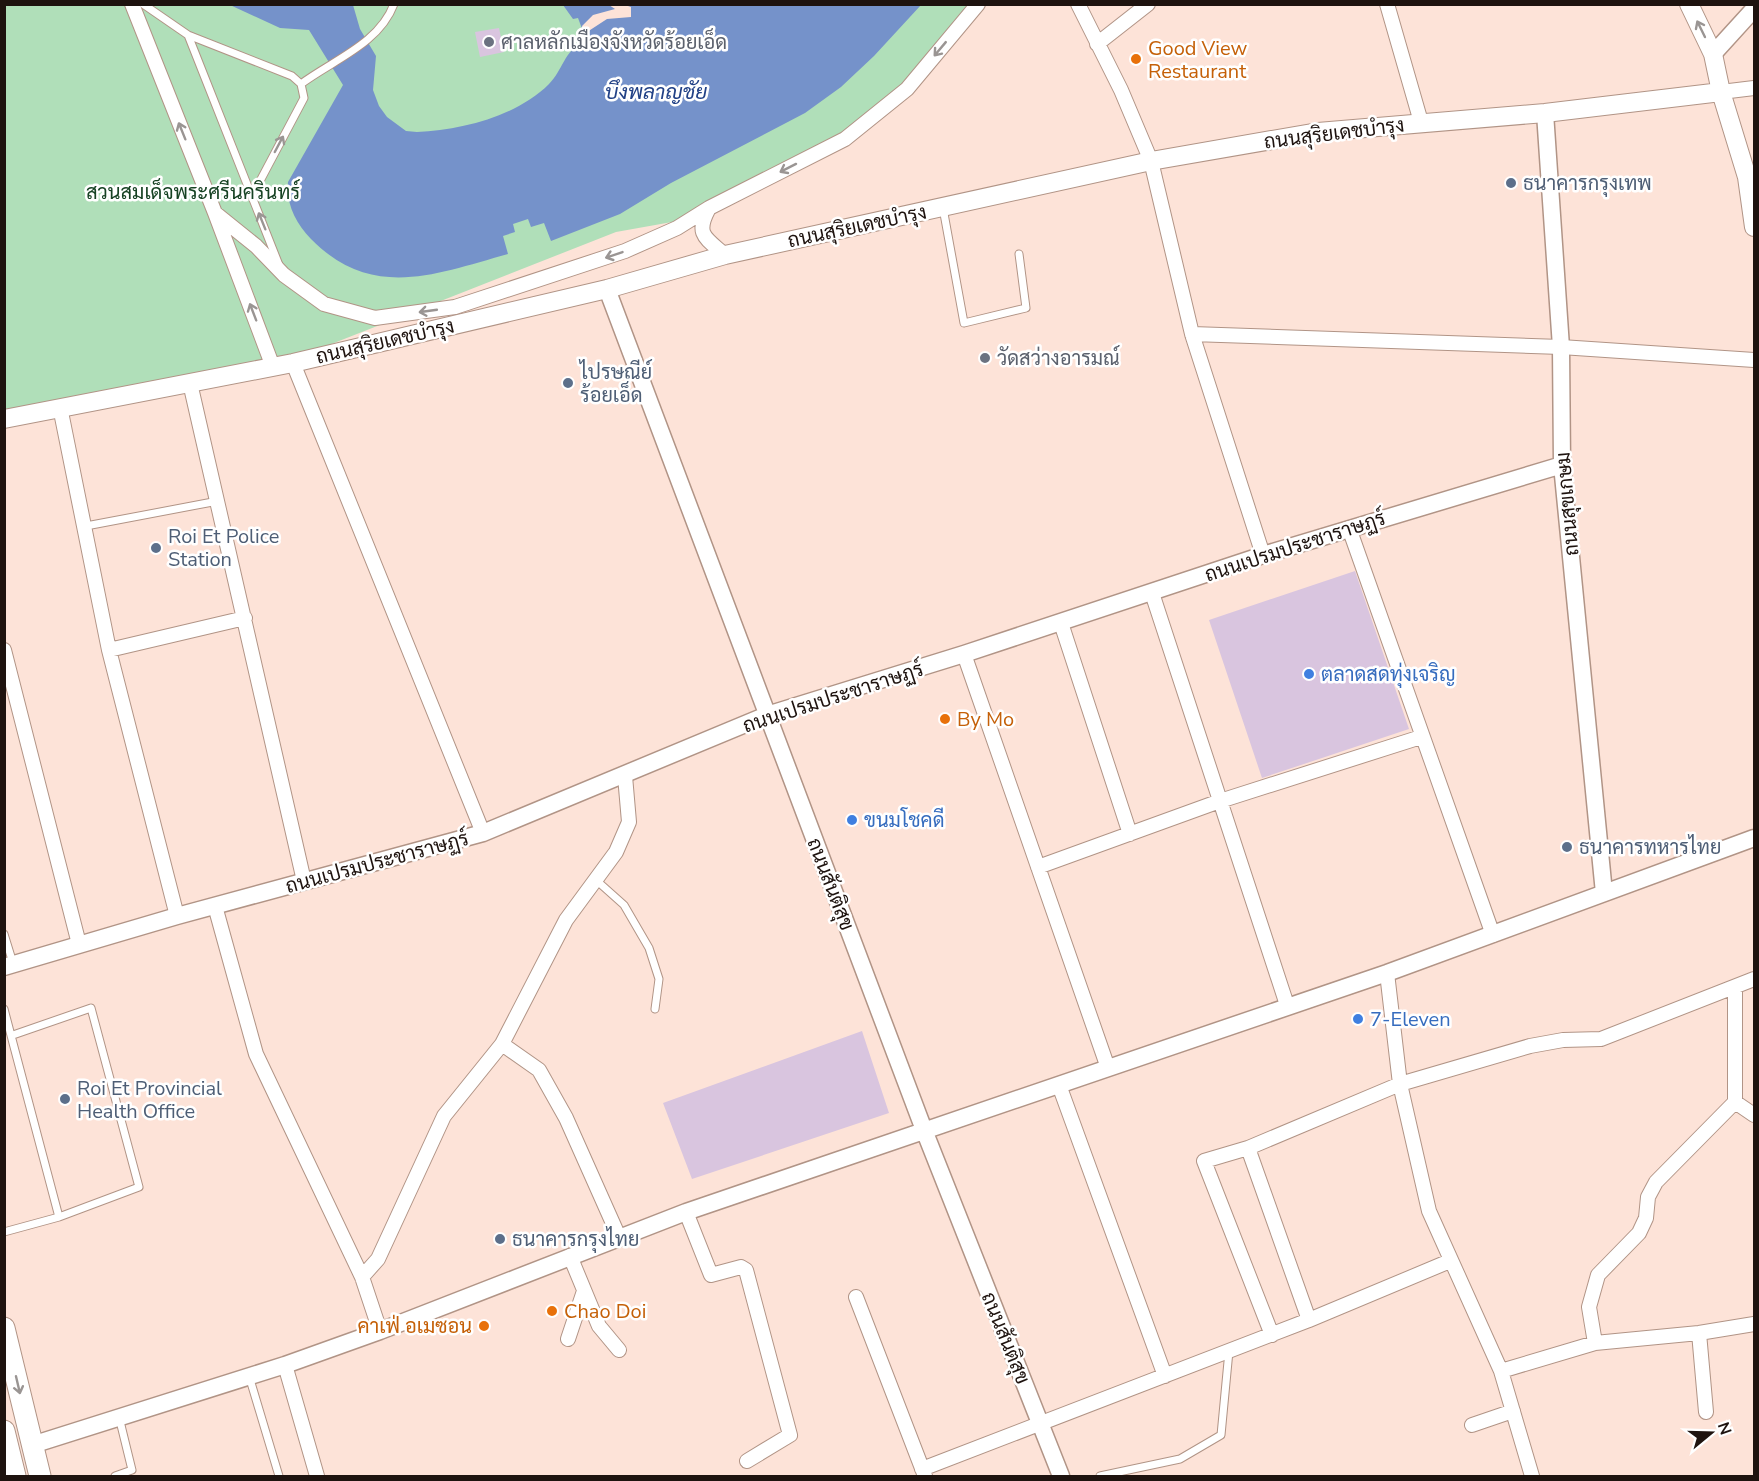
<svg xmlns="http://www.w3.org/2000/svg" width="1759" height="1481" font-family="'Nunito Sans',Sarabun,sans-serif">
  <rect width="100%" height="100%" fill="#fde3d8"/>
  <path fill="#b0dfb9" d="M5,5H978L907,89L845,139L700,217L616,232L273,367L5,422Z"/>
  <path fill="#7592ca" d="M230,5H353L360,29L376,56L373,90L379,106L387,117L406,131L417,132C462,130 517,116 549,84C563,70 564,51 583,42L584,34L578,18L573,19L563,5H921L874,56L841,87L805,113L671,183L620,214L551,241L544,223L531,227L528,219L513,224L515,232L503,236L508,254C436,274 372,301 311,239C296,223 286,205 288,182L343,85L309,30L280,28Z"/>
  <path fill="#fde3d8" d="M609,5H625L631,7V17L607,19L584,34L582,26L593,15L615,9Z"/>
  <path fill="#d9c5df" d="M499,28L504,52L480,57L475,32Z
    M1355,571L1409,729L1262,778L1209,620Z
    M862,1031L889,1113L692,1179L663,1103Z"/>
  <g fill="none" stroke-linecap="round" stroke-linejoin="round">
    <g stroke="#b19486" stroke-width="9">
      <path id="service" d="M143,4L188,35L279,265
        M188,35L292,76L301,84L304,98L252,196
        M301,84C333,60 379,44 394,4
        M943,208L964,323L1026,308L1019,254
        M86,526L218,501
        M596,880L624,905L649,948L659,979L655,1009
        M4,934L13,963
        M4,1009L59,1217
        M4,1232L59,1217L139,1187L91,1008L13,1035
        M249,1376L279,1476
        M115,1476L132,1470L119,1417
        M1100,1476L1180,1459L1221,1435L1229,1351"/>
    </g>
    <g stroke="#b19486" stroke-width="16">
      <path id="minor" d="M132,4L215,213L273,367
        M1078,4L1121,90L1151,161L1192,334L1263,555
        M1387,4L1421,122
        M1097,44L1148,4
        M1721,92L1754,88
        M708,210C695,235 706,238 725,255
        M215,213L256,246L284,275L324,304L375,318L455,307L625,251L677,228L709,208L845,139L907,89L978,4
        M1192,334L1561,347L1754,360
        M293,363L483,833
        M190,383L304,881
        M60,407L109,650L177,916
        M1349,528L1493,935
        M1152,593L1287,1005
        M1061,623L1130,834
        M4,650L79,944
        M109,650L245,618
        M964,654L1108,1068
        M1038,867L1220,801L1421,737
        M215,906L256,1054L362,1277L380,1331
        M1387,973L1400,1084L1429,1211L1501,1371L1532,1476
        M502,1044L539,1070L566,1118L619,1237
        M1059,1085L1165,1376
        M1735,1102L1754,1115
        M686,1212L711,1275L741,1267L746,1270L790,1435L747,1461
        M570,1256L599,1326L619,1350
        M362,1277L378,1259L444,1116L502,1044L566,920L616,852L629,822L625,776
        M856,1297L925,1476
        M1309,1320L1450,1261
        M1699,1333L1706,1412
        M1272,1335L1204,1161L1248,1148L1400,1084L1530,1046L1563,1040L1601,1039L1754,979
        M568,1339L584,1291
        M1595,1343L1589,1307L1598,1275L1639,1233L1646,1218L1648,1197L1656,1182L1735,1102V989
        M285,1365L317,1476
        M1501,1371L1595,1343L1699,1333L1754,1324
        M1472,1425L1513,1411
        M922,1469L1309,1320L1248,1148"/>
    </g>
    <g stroke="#b19486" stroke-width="19">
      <path id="tertiary" d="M1713,54L1754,9
        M1545,113L1561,347L1562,465L1604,893
        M607,289L924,1130L1061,1476
        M4,967L177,916L483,833L767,715L964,654L1263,555L1562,465
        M32,1445L285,1365L380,1331L686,1212L1387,973L1754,838"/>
    </g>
    <g stroke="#b19486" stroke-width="20">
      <path id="secondary" d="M1689,4L1713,54L1721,92L1747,177L1754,227
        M4,419L293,363L607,289L725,255L1151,161L1318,132L1545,113L1721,92"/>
    </g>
    <g stroke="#b19486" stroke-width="23">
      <path id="primary" d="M4,1328L40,1476
        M4,1431L15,1476"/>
    </g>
    <use href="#service" stroke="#fff" stroke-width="7"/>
    <use href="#minor" stroke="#fff" stroke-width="14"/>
    <use href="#tertiary" stroke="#fff" stroke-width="16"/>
    <use href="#secondary" stroke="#fff" stroke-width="18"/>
    <use href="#primary" stroke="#fff" stroke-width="21"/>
  </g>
  <defs><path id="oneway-shaft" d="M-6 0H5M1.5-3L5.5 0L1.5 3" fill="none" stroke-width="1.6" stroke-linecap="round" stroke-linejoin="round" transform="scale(1.5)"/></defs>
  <g stroke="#9a9593">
    <use href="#oneway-shaft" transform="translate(1701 29) rotate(-116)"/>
    <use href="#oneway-shaft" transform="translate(940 49) rotate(130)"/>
    <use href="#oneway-shaft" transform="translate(182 131) rotate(-112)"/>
    <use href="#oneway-shaft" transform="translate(279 144) rotate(-62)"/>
    <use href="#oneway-shaft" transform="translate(788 168) rotate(153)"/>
    <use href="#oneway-shaft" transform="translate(262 221) rotate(-112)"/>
    <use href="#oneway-shaft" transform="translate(614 255) rotate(161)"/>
    <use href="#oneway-shaft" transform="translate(428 311) rotate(172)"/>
    <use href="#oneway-shaft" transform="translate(253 312) rotate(-111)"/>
    <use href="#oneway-shaft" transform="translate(18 1385) rotate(77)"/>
  </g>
  <g fill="#6b7280" stroke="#fff" stroke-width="2">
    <circle cx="489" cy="42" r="6"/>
    <circle cx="985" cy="358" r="6"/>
  </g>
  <g fill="#e8710a" stroke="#fff" stroke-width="2">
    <circle cx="1136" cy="59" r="6"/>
    <circle cx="945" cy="719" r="6"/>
    <circle cx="552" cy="1311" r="6"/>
    <circle cx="484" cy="1326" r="6"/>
  </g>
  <g fill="#5c6f8a" stroke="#fff" stroke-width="2">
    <circle cx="1511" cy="183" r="6"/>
    <circle cx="568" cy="383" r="6"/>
    <circle cx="156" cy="548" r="6"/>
    <circle cx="1567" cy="847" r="6"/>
    <circle cx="65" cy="1099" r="6"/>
    <circle cx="500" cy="1239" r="6"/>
  </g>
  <g fill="#3f7fe0" stroke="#fff" stroke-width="2">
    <circle cx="1309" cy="674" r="6"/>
    <circle cx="852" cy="820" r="6"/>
    <circle cx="1358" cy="1019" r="6"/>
  </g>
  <g text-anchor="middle" stroke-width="5" stroke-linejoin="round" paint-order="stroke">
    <g font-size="20" fill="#5b616d" stroke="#fff" text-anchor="start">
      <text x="501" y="49">ศาลหลักเมืองจังหวัดร้อยเอ็ด</text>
      <text x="997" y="365">วัดสว่างอารมณ์</text>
    </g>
    <g font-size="20" fill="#c56008" stroke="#fff" text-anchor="start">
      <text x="1148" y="55">Good View<tspan x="1148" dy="23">Restaurant</tspan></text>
      <text x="957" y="726">By Mo</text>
      <text x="564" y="1318">Chao Doi</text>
      <text x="472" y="1333" text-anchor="end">คาเฟ่ อเมซอน</text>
    </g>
    <g font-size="20" fill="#1e130f" stroke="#fff">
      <text transform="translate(1334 133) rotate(-7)" y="7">ถนนสุริยเดชบำรุง</text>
      <text transform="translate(857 226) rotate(-12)" y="7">ถนนสุริยเดชบำรุง</text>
      <text transform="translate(385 341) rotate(-13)" y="7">ถนนสุริยเดชบำรุง</text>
      <text transform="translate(1567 504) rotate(-95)" y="7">ถนนสุขเกษม</text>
      <text transform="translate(1295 546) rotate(-18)" y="7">ถนนเปรมประชาราษฏร์</text>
      <text transform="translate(833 697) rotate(-18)" y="7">ถนนเปรมประชาราษฏร์</text>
      <text transform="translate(377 862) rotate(-15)" y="7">ถนนเปรมประชาราษฏร์</text>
      <text transform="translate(831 884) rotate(69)" y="7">ถนนสันติสุข</text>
      <text transform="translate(1006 1338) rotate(68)" y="7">ถนนสันติสุข</text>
    </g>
    <g font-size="20" fill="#4e5e75" stroke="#fff" text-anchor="start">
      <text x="1523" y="190">ธนาคารกรุงเทพ</text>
      <text x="580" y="379">ไปรษณีย์<tspan x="580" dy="23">ร้อยเอ็ด</tspan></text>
      <text x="168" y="543">Roi Et Police<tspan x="168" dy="23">Station</tspan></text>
      <text x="1579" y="854">ธนาคารทหารไทย</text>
      <text x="77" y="1095">Roi Et Provincial<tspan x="77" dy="23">Health Office</tspan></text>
      <text x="512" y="1246">ธนาคารกรุงไทย</text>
    </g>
    <g font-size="20" fill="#164223" stroke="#fff">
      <text x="193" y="199">สวนสมเด็จพระศรีนครินทร์</text>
    </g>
    <g font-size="20" fill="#366cbe" stroke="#fff" text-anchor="start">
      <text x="1321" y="681">ตลาดสดทุ่งเจริญ</text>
      <text x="864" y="827">ขนมโชคดี</text>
      <text x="1370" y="1026">7-Eleven</text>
    </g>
    <g font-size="21" font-style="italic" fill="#214186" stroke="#fff">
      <text x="656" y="99">บึงพลาญชัย</text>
    </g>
  </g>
  <rect width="1759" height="1481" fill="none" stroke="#1e130f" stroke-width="12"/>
  <g transform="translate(1711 1433) rotate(71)" stroke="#ffffff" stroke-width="4.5" paint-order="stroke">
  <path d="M0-4.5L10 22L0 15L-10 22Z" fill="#1e130f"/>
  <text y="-9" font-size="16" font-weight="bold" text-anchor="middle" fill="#1e130f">N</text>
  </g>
</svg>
